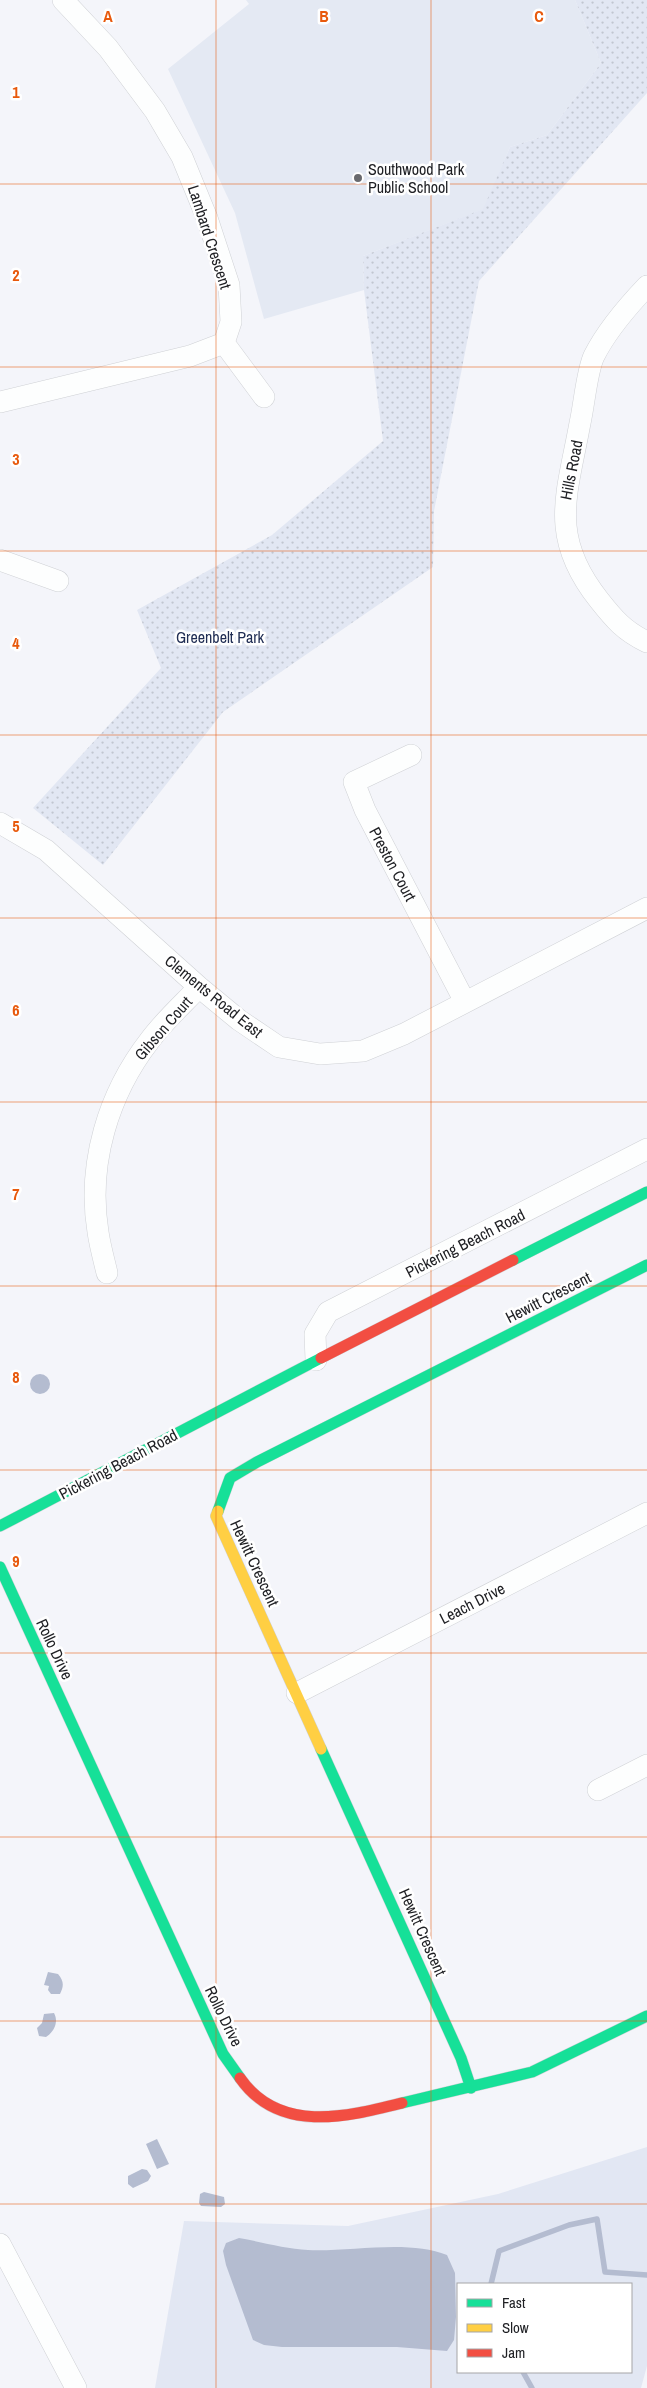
<svg xmlns="http://www.w3.org/2000/svg" width="647" height="2388" font-family="'Archivo Narrow',sans-serif">
  <defs>
    <pattern id="park-dots" width="8" height="8" patternUnits="userSpaceOnUse" patternTransform="scale(1.25)"><rect width="8" height="8" fill="#e2e7f3"/><path d="M2 2h.1M6 6h.1" fill="none" stroke="#c1c6d0" stroke-width="1.8" stroke-linecap="round"/></pattern>
  </defs>
  <rect width="100%" height="100%" fill="#f4f5fa"/>
  <path fill="#e4e9f3" d="M246,0H575L601,63L547,135L510,147L484,209L363,256L364,290L264,319L235,213L168,69L249,4Z"/>
  <path fill="#e2e7f3" fill-rule="evenodd" d="M647,2147V2366L641,2388H155L184,2221L348,2226L498,2194ZM458,2284H631V2372H458Z"/>
  <path fill="url(#park-dots)" d="M575,0H647V93L479,281L434,511L433,567L223,712L103,865L33,808L161,668L137,610L272,535L383,441L364,290L363,256L483,209L510,147L547,135L601,63Z"/>
  <path fill="#b4bcd0" d="M30 1384a10 10 0 1 1 20 0a10 10 0 1 1-20 0Z
    M48,1972L58,1974C64,1981 64,1986 60,1994H51L48,1990L49,1986L44,1985Z
    M54,2013C59,2022 54,2032 46,2037L39,2036L37,2028L42,2023L44,2014Z
    M157,2139L169,2164L157,2169L146,2144Z
    M142,2169L147,2170L151,2176L148,2181L133,2188L128,2184V2176Z
    M204,2192L224,2197L225,2204L221,2207L201,2206L199,2203L200,2194Z
    M239,2238C262,2242 286,2249 308,2250C349,2252 409,2239 447,2255L455,2273L456,2317L454,2340L447,2351L397,2347H282L264,2345L253,2340L226,2265L223,2251L226,2243Z"/>
  <g fill="none" stroke-linecap="round" stroke-linejoin="round">
    <path stroke="#b4bcd0" stroke-width="5.5" d="M491,2284L499,2251L569,2225L597,2219L605,2272L647,2275
      M523,2372L532,2388"/>
    <g stroke="#cfd1d5" stroke-width="22">
      <path id="street" d="M647,286C627,307 607,330 594,356C587,370 584,406 580,423C567,495 548,536 599,600C614,619 624,631 647,642
        M224,343L264,397
        M0,402L190,356L224,343L231,322L229,285L207,218L182,157L155,111L108,48L63,0
        M0,560L58,581
        M411,755L354,782L365,810L465,1002
        M0,823L46,850L199,987L239,1020L279,1047L320,1054L363,1051L404,1034L647,908
        M107,1273C104,1260 100,1246 98,1232C87,1164 108,1094 150,1040C164,1021 183,1004 199,987
        M316,1360L315,1334L328,1312L647,1149
        M297,1693L647,1513
        M598,1790L647,1765
        M0,2244L76,2388"/>
    </g>
    <g stroke="#cfd1d5" stroke-width="12">
      <path id="fast" d="M513,1260L647,1192
        M218,1511L230,1478L257,1462L647,1265
        M0,1526L321,1358
        M0,1567L223,2054L240,2078
        M321,1749L461,2058L471,2088
        M402,2103L532,2072L647,2016"/>
    </g>
    <g stroke="#cfd1d5" stroke-width="12">
      <path id="slow" d="M218,1511L216,1516L321,1749"/>
    </g>
    <g stroke="#cfd1d5" stroke-width="12">
      <path id="jam" d="M321,1358L513,1260
        M240,2078C279,2134 346,2117 402,2103"/>
    </g>
    <use href="#street" stroke="#fdfefe" stroke-width="21"/>
    <use href="#fast" stroke="#16e098" stroke-width="11"/>
    <use href="#slow" stroke="#ffcf43" stroke-width="11"/>
    <use href="#jam" stroke="#f24e42" stroke-width="11"/>
  </g>
  <path fill="none" stroke="#e8590c" stroke-width="1" stroke-opacity="0.55" d="M216,0V2388M431,0V2388M0,184H647M0,367H647M0,551H647M0,735H647M0,918H647M0,1102H647M0,1286H647M0,1470H647M0,1653H647M0,1837H647M0,2021H647M0,2204H647"/>
  <circle fill="#696a6e" stroke="#fff" stroke-width="2" cx="358" cy="178" r="5"/>
  <g text-anchor="middle" stroke-width="5" stroke-linejoin="round" paint-order="stroke">
    <g font-size="16" fill="#1e1f23" stroke="#fff" text-anchor="start">
      <text x="368" y="175">Southwood Park<tspan x="368" dy="18">Public School</tspan></text>
    </g>
    <g font-size="16" fill="#1e1f23" stroke="#fff">
      <text transform="translate(210 237) rotate(72)" y="6">Lambard Crescent</text>
      <text transform="translate(571 470) rotate(-79)" y="6">Hills Road</text>
      <text transform="translate(393 864) rotate(62)" y="6">Preston Court</text>
      <text transform="translate(214 996) rotate(39)" y="6">Clements Road East</text>
      <text transform="translate(163 1028) rotate(-49)" y="6">Gibson Court</text>
      <text transform="translate(465 1243) rotate(-27)" y="6">Pickering Beach Road</text>
      <text transform="translate(548 1297) rotate(-27)" y="6">Hewitt Crescent</text>
      <text transform="translate(118 1464) rotate(-28)" y="6">Pickering Beach Road</text>
      <text transform="translate(255 1563) rotate(65)" y="6">Hewitt Crescent</text>
      <text transform="translate(472 1603) rotate(-27)" y="6">Leach Drive</text>
      <text transform="translate(55 1649) rotate(65)" y="6">Rollo Drive</text>
      <text transform="translate(423 1932) rotate(66)" y="6">Hewitt Crescent</text>
      <text transform="translate(224 2016) rotate(64)" y="6">Rollo Drive</text>
    </g>
    <g font-size="16" fill="#212e54" stroke="#fff">
      <text x="220" y="643">Greenbelt Park</text>
    </g>
  </g>
  <g font-size="16" text-anchor="middle" font-weight="bold" fill="#e8590c" stroke="#fff" stroke-width="5" stroke-linejoin="round" paint-order="stroke">
    <text x="108" y="22">A</text>
    <text x="324" y="22">B</text>
    <text x="539" y="22">C</text>
    <text x="16" y="98">1</text>
    <text x="16" y="281">2</text>
    <text x="16" y="465">3</text>
    <text x="16" y="649">4</text>
    <text x="16" y="832">5</text>
    <text x="16" y="1016">6</text>
    <text x="16" y="1200">7</text>
    <text x="16" y="1383">8</text>
    <text x="16" y="1567">9</text>
  </g>
  <rect x="457" y="2283" width="175" height="90" fill="#ffffff" stroke="#a5a5a7"/>
  <rect x="467" y="2299" width="25" height="8" fill="#16e098" stroke="#a5a5a7"/>
  <text x="502" y="2308" font-size="15" fill="#1e1f23">Fast</text>
  <rect x="467" y="2324" width="25" height="8" fill="#ffcf43" stroke="#a5a5a7"/>
  <text x="502" y="2333" font-size="15" fill="#1e1f23">Slow</text>
  <rect x="467" y="2349" width="25" height="8" fill="#f24e42" stroke="#a5a5a7"/>
  <text x="502" y="2358" font-size="15" fill="#1e1f23">Jam</text>
</svg>
